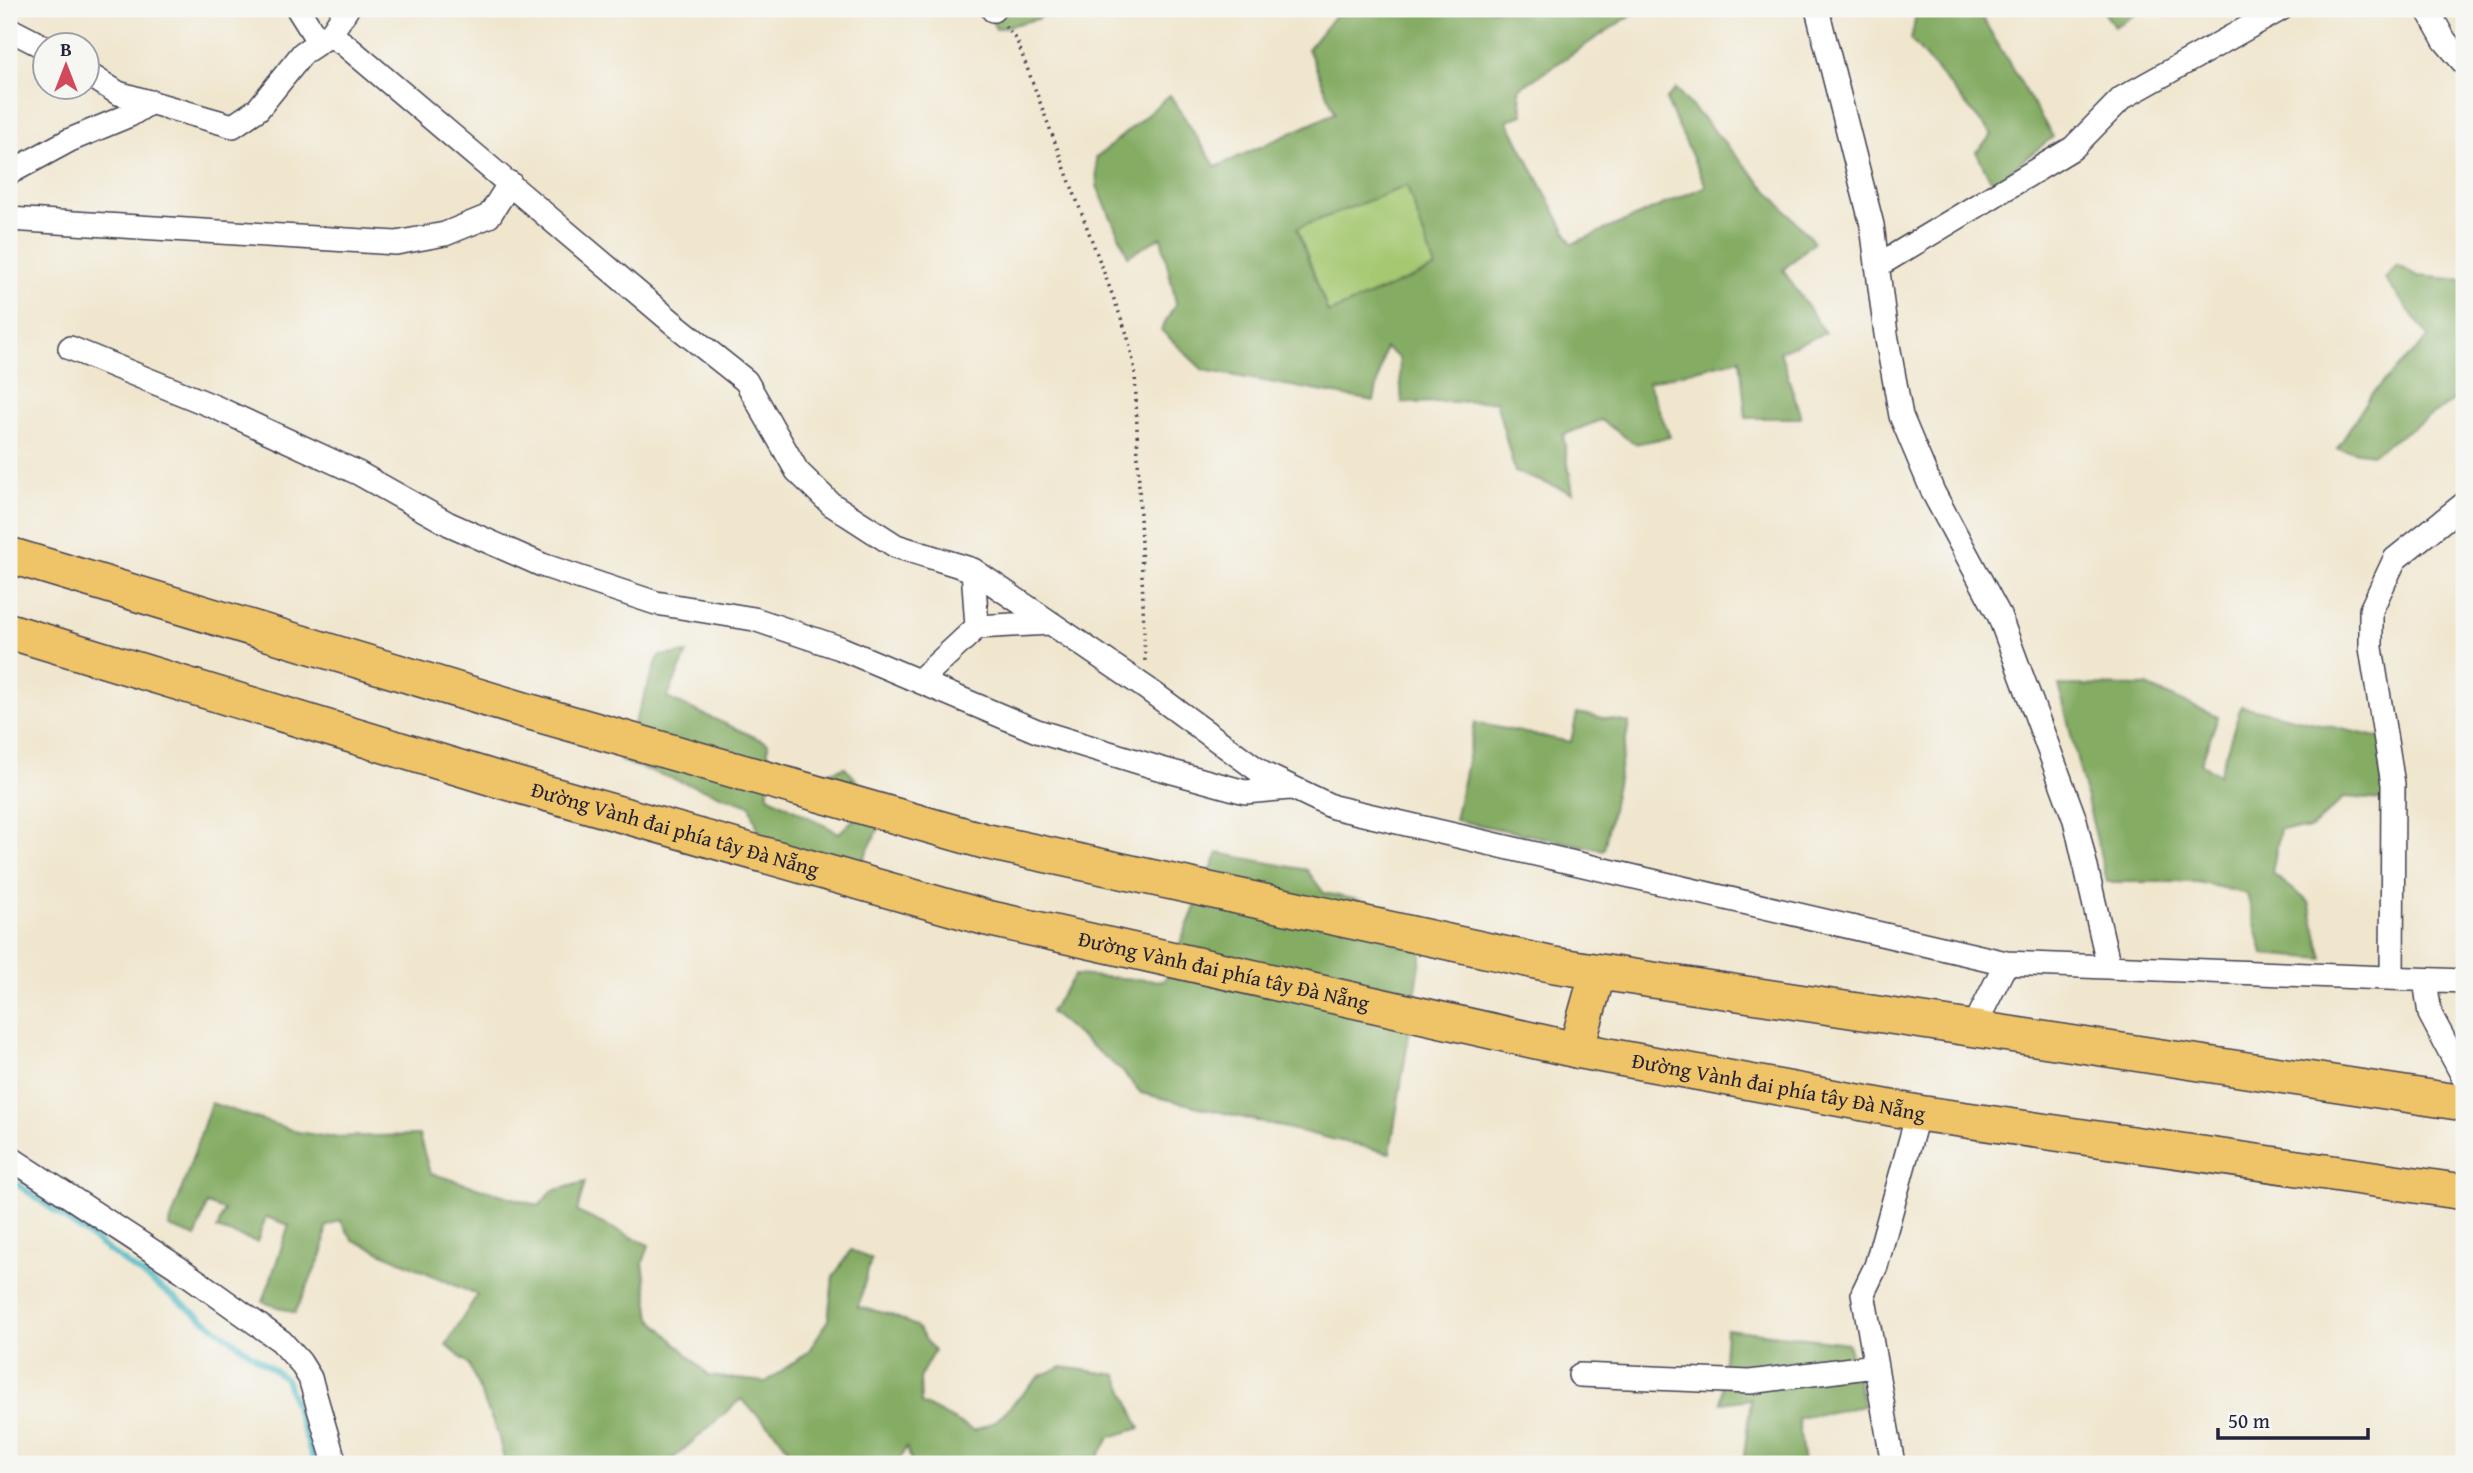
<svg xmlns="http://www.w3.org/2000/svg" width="2473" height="1473" font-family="'Gentium Book Plus',serif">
  <rect width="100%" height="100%" fill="#f6f6f2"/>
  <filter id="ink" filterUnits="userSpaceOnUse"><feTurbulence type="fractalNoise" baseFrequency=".0143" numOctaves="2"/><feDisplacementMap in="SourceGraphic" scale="14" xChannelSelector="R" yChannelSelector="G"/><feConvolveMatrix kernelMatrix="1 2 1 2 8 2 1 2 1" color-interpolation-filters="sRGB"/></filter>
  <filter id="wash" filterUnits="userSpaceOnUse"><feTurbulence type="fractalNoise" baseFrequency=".00686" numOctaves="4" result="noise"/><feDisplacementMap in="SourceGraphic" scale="28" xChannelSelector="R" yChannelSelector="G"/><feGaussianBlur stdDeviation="1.57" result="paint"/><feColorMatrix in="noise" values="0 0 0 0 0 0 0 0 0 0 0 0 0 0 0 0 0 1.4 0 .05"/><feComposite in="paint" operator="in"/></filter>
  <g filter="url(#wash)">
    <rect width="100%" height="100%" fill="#f0e6ce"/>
    <path fill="#a5c871" stroke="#647556" stroke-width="2" d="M1407,185L1436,268L1328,313L1297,228Z"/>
    <path fill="#84ac63" stroke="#53674f" stroke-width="2" fill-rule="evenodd" d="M986,9H1055L1037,19L996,29Z
      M1340,9H1640L1519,89L1523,115L1507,120L1572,244L1706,186L1666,100L1676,89L1814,242L1783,270L1825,333L1780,351L1801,418H1746L1740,359L1648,382L1670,437L1635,444L1601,420L1563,435L1573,493L1515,472L1496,401L1402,403L1399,358L1385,348L1374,401L1203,370L1161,330L1176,303L1161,237L1128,256L1097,186L1096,158L1170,95L1216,167L1335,113L1308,49ZM1407,186L1435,268L1328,313L1297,228Z
      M1917,9H1977L2053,137L1993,184L1976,152L1992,135L1911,40Z
      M2102,9H2139L2141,11L2114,27Z
      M2397,265L2417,276L2464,280V411L2455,400L2372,454L2337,449L2371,395L2429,337L2385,279Z
      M687,653L667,698L768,743V796L839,833L853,820L827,773L845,767L886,814L851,884L769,863L750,805L620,761L659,656Z
      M2059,685L2147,686L2218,717L2201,763L2219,775L2241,706L2395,741L2405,802L2345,797L2310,829H2280L2272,873L2309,902L2323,959L2263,954L2247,894L2198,882H2107Z
      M1577,713L1629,723L1604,850L1455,820L1475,723L1571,742Z
      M1218,853L1307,870L1324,893L1388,906L1422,952L1390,1153L1141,1093L1122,1071L1050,1012L1075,975L1164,981Z
      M211,1103L298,1132L328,1137L419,1135L430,1173L539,1206L552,1191L585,1182L577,1212L649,1245L643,1263L651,1318L709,1376L766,1382L808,1352L828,1320L833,1277L851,1250L871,1259L858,1307L889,1314L916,1326L934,1351L920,1376L921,1403L974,1431L996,1421L1040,1376L1062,1367L1117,1375L1140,1428L1110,1437L1093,1464H913L906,1447L898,1463L791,1453L776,1433L741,1399L667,1464H505L498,1434L468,1363L446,1345L477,1295L353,1240L340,1220L326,1227L323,1252L295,1313L263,1302L289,1225L266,1217L257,1242L217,1229L224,1210L207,1204L196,1237L169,1227Z
      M1726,1329L1848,1343L1864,1406L1798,1418L1804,1464H1743L1751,1399L1721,1403Z"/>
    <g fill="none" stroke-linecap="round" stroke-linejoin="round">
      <path stroke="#49b7c3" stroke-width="6" d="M9,1178L286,1379L315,1464"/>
    </g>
  </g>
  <g filter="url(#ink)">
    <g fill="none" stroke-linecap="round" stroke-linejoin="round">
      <g stroke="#413f51" stroke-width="26">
        <path id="street" d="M298,9L318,41
          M993,9V10
          M1817,9L1872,225L1886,334L1901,416L1933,492L1999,615L2075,820L2109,967
          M2427,9L2445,41L2464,63
          M9,29L46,48
          M330,35L344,44L678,327L746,381L797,471L831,504L896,546L973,570L1146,688L1262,773L1333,807L2006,963L2464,981
          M88,74L118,93L233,126L258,109L303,53L330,35L347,9
          M9,173L70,140L130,115L151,102
          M9,219L396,243L445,234L489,216L510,183
          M1877,266L2073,148L2122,98L2281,9
          M70,348L215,407L358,473L449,524L542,565L656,603L754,619L840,648L1037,731L1158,768L1245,792L1290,788
          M973,570L977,627
          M920,680L977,627L1051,623
          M2392,978L2393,784L2371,648V610L2395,559L2464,504
          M2425,980L2430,1014L2464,1078
          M1973,1029L2006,963
          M9,1157L180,1269L281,1341L300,1362L310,1378L335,1464
          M1580,1375L1750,1382L1875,1366
          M1893,1464L1863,1293L1876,1266L1918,1113"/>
      </g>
      <g stroke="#413f51" stroke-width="38">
        <g id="primary">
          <path d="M9,555L527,711L984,841L1554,965L2464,1103"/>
          <path id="s1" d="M9,631L496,779L987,918L1576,1050L1918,1113L2464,1192"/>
          <path d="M1576,1050L1598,972"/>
        </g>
      </g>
      <path stroke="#413f51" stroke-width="3.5" stroke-dasharray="2 5" stroke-linecap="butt" d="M1005,26L1017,41L1127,334L1135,370L1145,662"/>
      <use href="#street" stroke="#fff" stroke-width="23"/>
      <use href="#primary" stroke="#efc469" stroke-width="35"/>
    </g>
  </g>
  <g text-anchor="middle" stroke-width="7" stroke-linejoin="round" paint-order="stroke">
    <g font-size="21" fill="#22223b" stroke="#f6f6f2">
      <text dy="7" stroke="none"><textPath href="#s1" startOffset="695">Đường Vành đai phía tây Đà Nẵng</textPath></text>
      <text dy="7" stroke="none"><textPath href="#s1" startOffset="1262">Đường Vành đai phía tây Đà Nẵng</textPath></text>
      <text dy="7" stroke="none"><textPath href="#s1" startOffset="1829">Đường Vành đai phía tây Đà Nẵng</textPath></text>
    </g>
  </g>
  <rect width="2473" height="1473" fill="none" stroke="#f6f6f2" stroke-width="35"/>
  <g transform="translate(66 66)"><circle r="33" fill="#f6f6f2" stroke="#a1a1a9" stroke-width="2"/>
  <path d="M0-5L12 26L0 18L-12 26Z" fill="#d1495b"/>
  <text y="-10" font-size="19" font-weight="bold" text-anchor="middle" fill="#22223b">B</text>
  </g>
  <path d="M2218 1428v10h150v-10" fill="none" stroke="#22223b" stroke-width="3.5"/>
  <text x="2228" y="1428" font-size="21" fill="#22223b" stroke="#f6f6f2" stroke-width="5" paint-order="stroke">50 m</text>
</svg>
